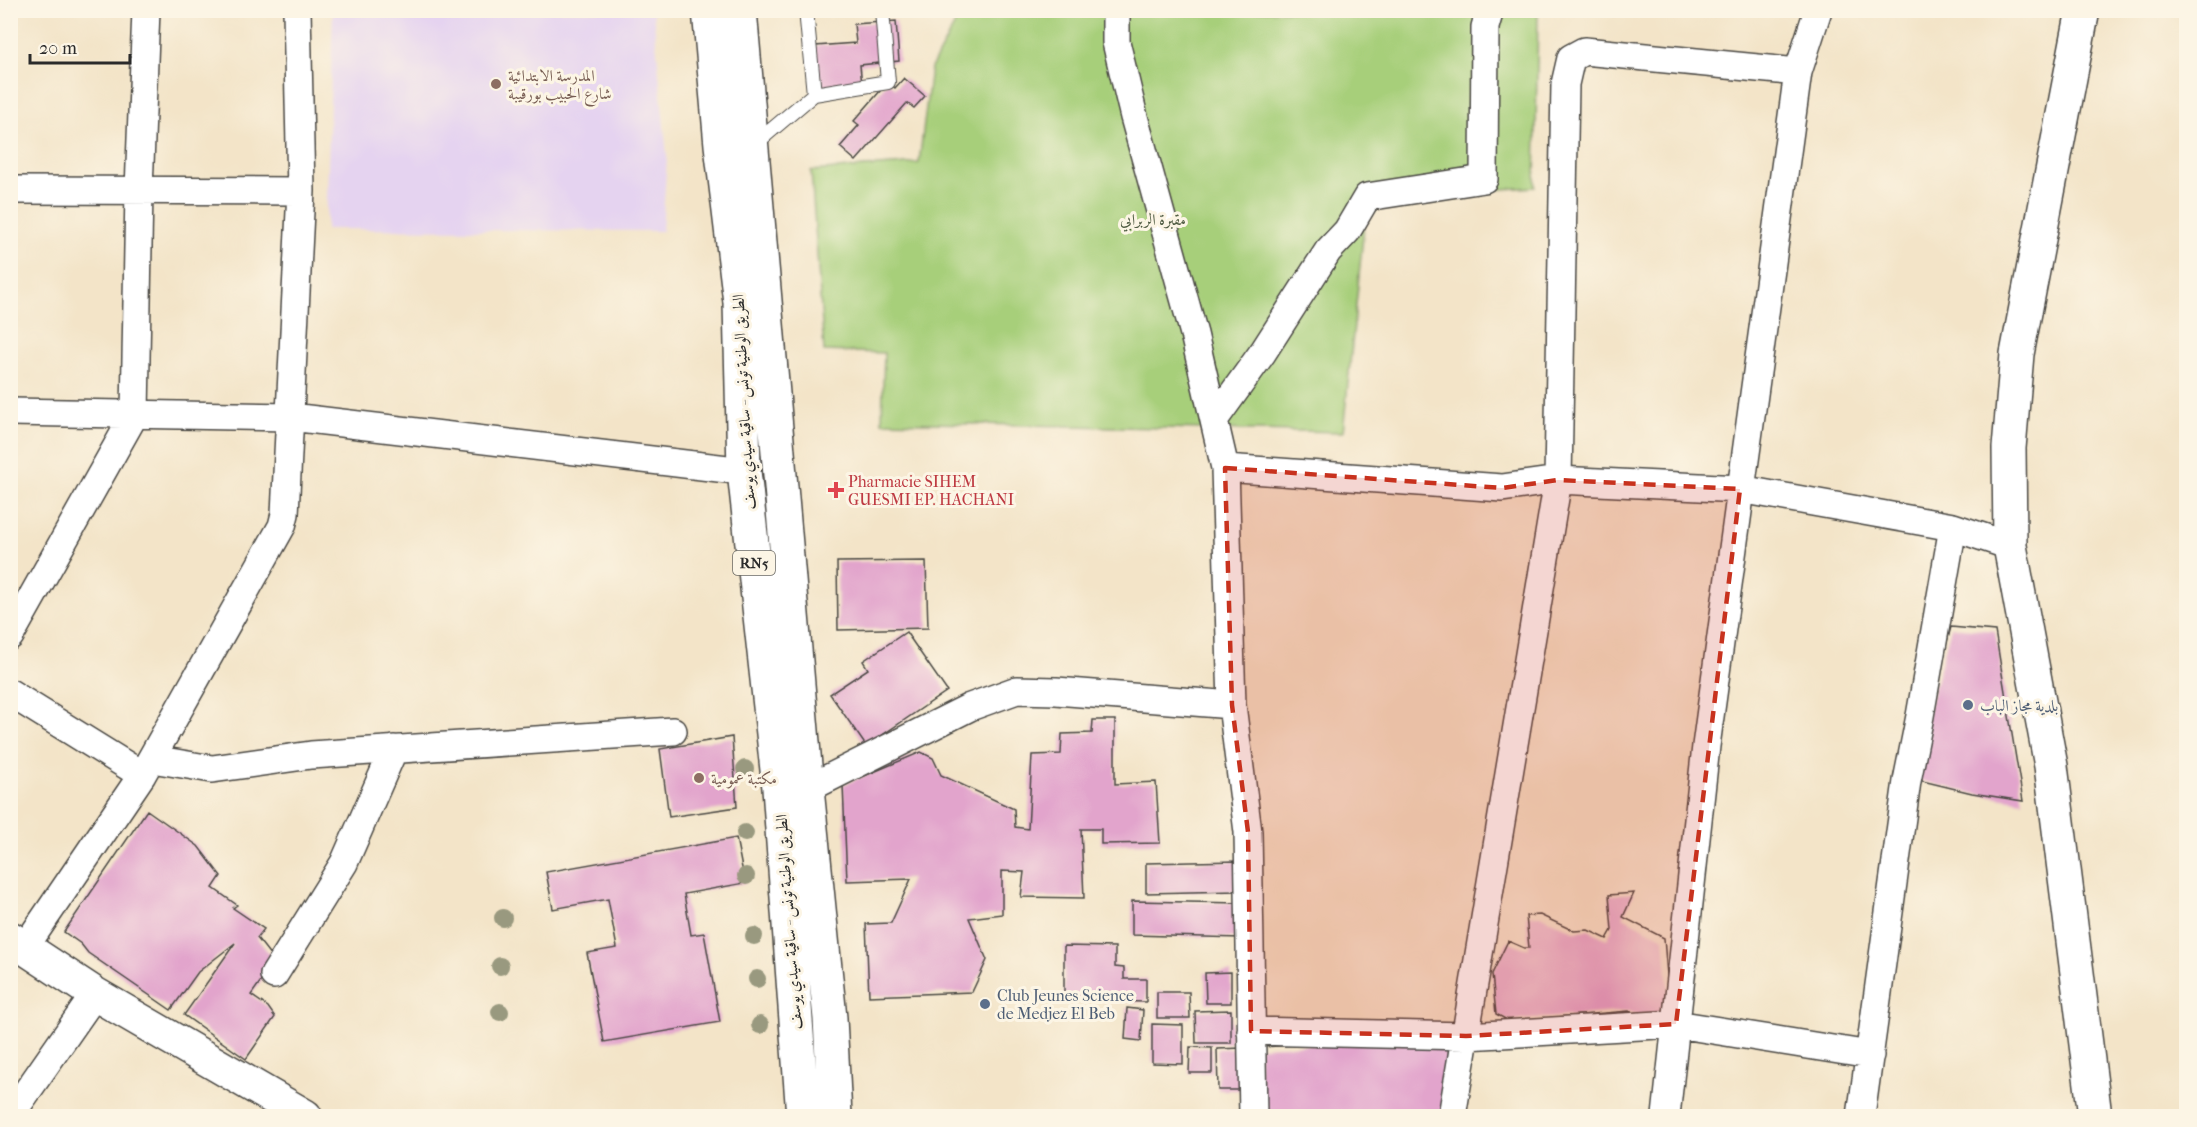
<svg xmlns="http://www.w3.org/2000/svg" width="2197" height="1127" font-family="'IM FELL French Canon',Amiri,serif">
  <rect width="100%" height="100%" fill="#fcf5e5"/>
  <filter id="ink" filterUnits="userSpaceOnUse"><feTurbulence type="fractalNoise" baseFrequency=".0167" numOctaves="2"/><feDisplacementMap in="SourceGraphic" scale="12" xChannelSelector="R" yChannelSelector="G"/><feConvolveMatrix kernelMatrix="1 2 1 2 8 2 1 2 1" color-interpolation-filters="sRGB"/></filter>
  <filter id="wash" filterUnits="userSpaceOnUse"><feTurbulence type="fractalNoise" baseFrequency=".008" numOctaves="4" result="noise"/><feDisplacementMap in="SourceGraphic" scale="24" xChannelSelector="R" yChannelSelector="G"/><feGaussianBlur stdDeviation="1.35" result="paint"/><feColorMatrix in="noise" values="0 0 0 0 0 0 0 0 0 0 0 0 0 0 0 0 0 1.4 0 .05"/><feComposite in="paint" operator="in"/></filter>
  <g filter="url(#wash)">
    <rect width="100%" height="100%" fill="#f3e4c8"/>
    <path fill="#e5d3f0" d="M333,11H653L667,157L662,231L326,229Z"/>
    <path fill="#a7cf7a" stroke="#697d52" stroke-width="1.5" d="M962,11H1538L1535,187L1367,197L1343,432L882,422L884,353L824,351L811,171L919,163L931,68Z"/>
    <g id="blocks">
      <path fill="#e2a4cc" d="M896,21L899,61L860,65L862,85L819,88L815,46L856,43L854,24Z
        M904,78L925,96L914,108L907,103L856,161L840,147L859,125L854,121L888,82L895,88Z
        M926,561L928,628L838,630L837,562Z
        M1951,627L1995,631L2023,801L1972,793L1910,778Z
        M906,632L947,691L866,746L830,694L868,669L863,661Z
        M1093,720H1115V784L1156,782L1160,843L1101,844V829H1081L1084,898L1021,897L1024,872L1002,871V914L969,918L987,960L972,992L869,996L866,924L891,923L911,879L847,881L843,785L921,752L933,758L941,775L1014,809L1015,827L1028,829L1032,755L1061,754L1062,734L1092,733Z
        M732,737L737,807L669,817L660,749Z
        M147,810L198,846L221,876L213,888L237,905L233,908L264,929L257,938L275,961L251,995L268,1007L275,1017L246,1059L184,1015L235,943L198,972L171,1010L88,953L81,944L64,932Z
        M736,838L745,883L684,894L691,935L704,933L720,1022L604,1042L587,953L617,948L608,899L553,909L546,872Z
        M1238,861V891L1146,893V863Z
        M1634,893L1623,917L1664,938L1670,1013L1637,1015L1629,1011L1509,1021L1496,1014L1492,974L1508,941L1524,948H1529L1526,916L1540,915L1574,931L1588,930L1607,939L1612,930L1609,895Z
        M1132,901L1242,903L1241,938L1132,935Z
        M1064,946L1115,947V967L1124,968V979H1146V1002L1064,1000Z
        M1231,972V1003H1206L1205,973Z
        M1157,992H1189L1190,1018H1157Z
        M1127,1008L1143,1010L1141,1041L1125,1039Z
        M1231,1010V1043H1196L1195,1011Z
        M1152,1024L1183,1025V1064L1152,1063Z
        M1448,1039L1451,1116H1260L1259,1047Z
        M1190,1047L1212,1048V1073H1189Z
        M1242,1048V1090H1218L1217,1049Z"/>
    </g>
  </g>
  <g filter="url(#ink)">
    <use href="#blocks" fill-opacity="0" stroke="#494743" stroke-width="1.5"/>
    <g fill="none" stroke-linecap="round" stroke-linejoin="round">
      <g stroke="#494743" stroke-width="16">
        <path id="service" d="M814,94L888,82L882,10
          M755,144L814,94L806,10"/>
      </g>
      <g stroke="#494743" stroke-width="30">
        <path id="minor" d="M1116,10V42L1134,117L1194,334L1225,468L1232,705L1248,832L1253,1116
          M10,190L301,191
          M10,412L291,417L744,471
          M1214,420L1263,352L1328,251L1347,231L1367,197L1484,179L1485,27L1490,10
          M1225,468L1502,488L1558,480L1740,489L1953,527L2010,546
          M10,636L135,414L139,190L146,10
          M10,693L142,775
          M152,759L212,769L311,755L673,731
          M807,789L970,707L1017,690L1056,691L1232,705
          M25,947L142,775L282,526L285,514L301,191L297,10
          M274,975L344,863L394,749
          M1251,1031L1466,1036L1676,1024L1870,1055
          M10,1116L95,994
          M1452,1116L1558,480L1565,84L1571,58L1584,51L1798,72
          M1666,1116L1706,746L1798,72L1818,10
          M1861,1116L1907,781L1920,716L1953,527"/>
      </g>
      <g stroke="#494743" stroke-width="36">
        <path id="secondary" d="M2083,10L2017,354L2009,448L2010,546L2051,766L2095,1116
          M10,938L95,994L305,1116"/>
      </g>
      <g stroke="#494743" stroke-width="36">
        <path id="primary" d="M709,10L721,145L740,302L744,471L779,788L803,1116
          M740,10L807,789L830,1018L835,1116"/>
      </g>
      <use href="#service" stroke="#fff" stroke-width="14"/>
      <use href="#minor" stroke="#fff" stroke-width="27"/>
      <use href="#secondary" stroke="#fff" stroke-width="33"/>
      <use href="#primary" stroke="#fff" stroke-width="33"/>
    </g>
    <g fill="#99997f">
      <circle cx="745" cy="769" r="9"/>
      <circle cx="745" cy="833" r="9"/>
      <circle cx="746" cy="876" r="9"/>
      <circle cx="503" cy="918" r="9"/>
      <circle cx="754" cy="936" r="9"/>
      <circle cx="500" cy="966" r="9"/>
      <circle cx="757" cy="979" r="9"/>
      <circle cx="500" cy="1012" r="9"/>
      <circle cx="760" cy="1025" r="9"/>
    </g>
  </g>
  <path fill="#c8321e" fill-opacity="0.2" stroke="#c8321e" stroke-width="4.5" stroke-dasharray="12 8" stroke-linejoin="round" d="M1225,468L1502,488L1558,480L1740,489L1676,1024L1466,1036L1251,1031L1248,832L1232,705Z"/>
  <g fill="#8d6e63" stroke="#fcf5e5" stroke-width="2">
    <circle cx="496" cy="84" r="6"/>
    <circle cx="699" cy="778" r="6"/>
  </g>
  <path fill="#e0444e" stroke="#fcf5e5" stroke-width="2" d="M833 481h6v6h6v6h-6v6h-6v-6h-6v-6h6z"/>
  <g fill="#5c6f8a" stroke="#fcf5e5" stroke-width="2">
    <circle cx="1968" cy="705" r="6"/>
    <circle cx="985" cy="1004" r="6"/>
  </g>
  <g text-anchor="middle" stroke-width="6" stroke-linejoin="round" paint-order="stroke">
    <rect fill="#fcf5e5" stroke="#6a6863" stroke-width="1.5" x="733" y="551" width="42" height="24" rx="4.5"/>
    <g font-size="15" font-weight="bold" fill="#2b2b2b">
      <text x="754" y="568">RN5</text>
    </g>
    <g font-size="16" fill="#785e54" stroke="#fcf5e5" text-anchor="start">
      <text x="508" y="81">المدرسة الابتدائية<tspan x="508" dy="18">شارع الحبيب بورقيبة</tspan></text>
      <text x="711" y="784">مكتبة عمومية</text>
    </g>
    <g font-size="16" fill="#505c43" stroke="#fcf5e5">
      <text x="1153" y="225">مقبرة الربرابي</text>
    </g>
    <g font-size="16" fill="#2b2b2b" stroke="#fcf5e5">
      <text transform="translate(743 402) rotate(-93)" y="6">الطريق الوطنية تونس - ساقية سيدي يوسف</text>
      <text transform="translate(788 922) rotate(-94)" y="6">الطريق الوطنية تونس - ساقية سيدي يوسف</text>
    </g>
    <g font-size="16" fill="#be3a42" stroke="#fcf5e5" text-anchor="start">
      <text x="848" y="487">Pharmacie SIHEM<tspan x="848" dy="18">GUESMI EP. HACHANI</tspan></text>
    </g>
    <g font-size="16" fill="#4e5e75" stroke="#fcf5e5" text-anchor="start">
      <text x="1980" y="711">بلدية مجاز الباب</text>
      <text x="997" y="1001">Club Jeunes Science<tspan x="997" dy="18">de Medjez El Beb</tspan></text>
    </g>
  </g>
  <rect width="2197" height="1127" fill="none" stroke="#fcf5e5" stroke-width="36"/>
  <path d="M30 54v9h100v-9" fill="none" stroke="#2b2b2b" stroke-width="3"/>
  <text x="39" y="54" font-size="18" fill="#2b2b2b" stroke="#fcf5e5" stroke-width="4.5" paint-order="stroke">20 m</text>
</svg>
